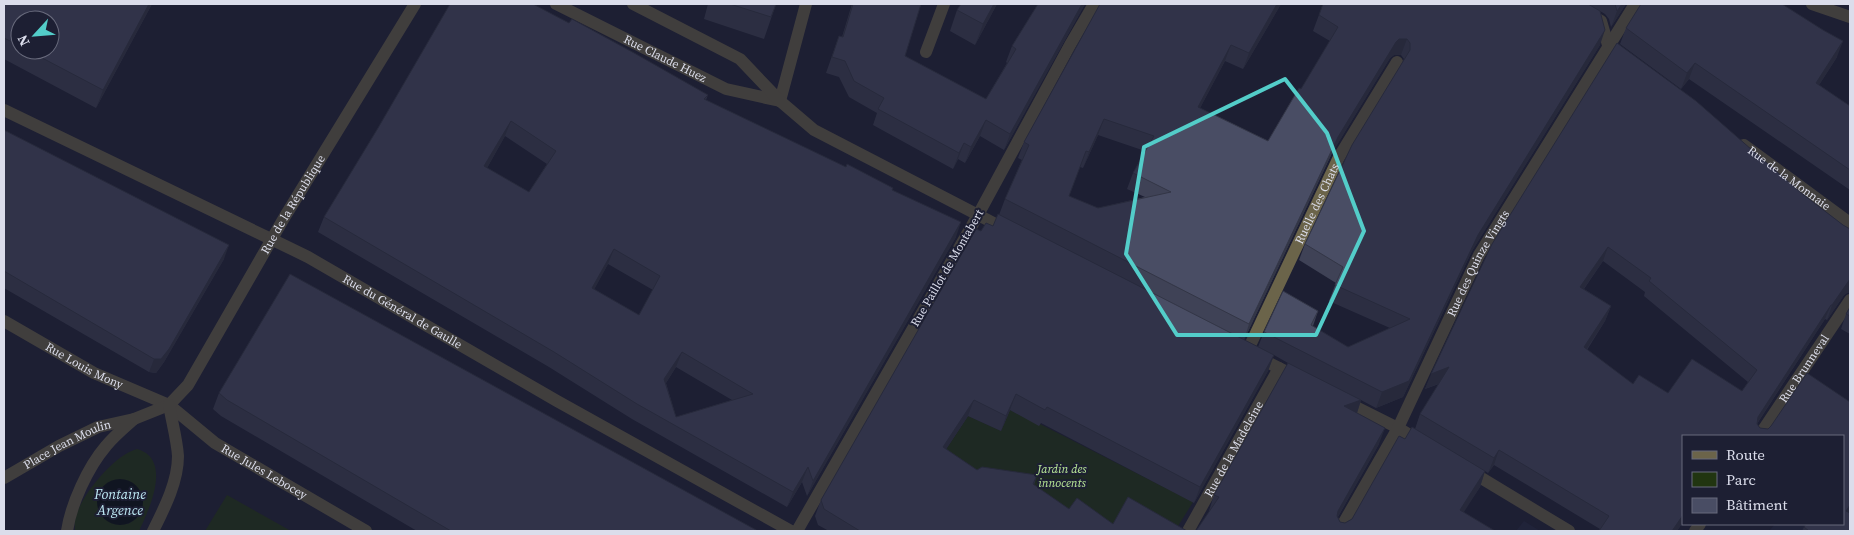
<svg xmlns="http://www.w3.org/2000/svg" width="1854" height="535" font-family="'Source Serif 4',serif">
<style>
.built{fill:#252842}
.green{fill:#213510;fill-rule:evenodd}
.water{fill:#020a0d}
.lines{fill:none;stroke-linecap:round;stroke-linejoin:round}
.pedestrian{stroke:#6b644a;stroke-width:12}
.minor{stroke:#6b644a;stroke-width:12}
.tertiary{stroke:#6b644a;stroke-width:12}
.wall{fill:#3f4256;fill-rule:evenodd}
.shaded-wall{fill:#333646}
.building{fill:#494d64;stroke:#333646;fill-rule:evenodd}
.marked{fill:none;stroke:#53cdc9;stroke-width:4;stroke-linejoin:round}
.labels{text-anchor:middle;dominant-baseline:central;stroke-width:4;stroke-linejoin:round;paint-order:stroke}
.street-label{font-size:12px;fill:#dbddeb;stroke:#1d1f33}
.park-label{font-size:12px;font-style:italic;fill:#bbeb98;stroke:#1d1f33}
.water-label{font-size:14px;font-style:italic;fill:#bee9f5;stroke:#1d1f33}
</style>
<rect width="100%" height="100%" fill="#1d1f33"/>
<!-- built -->
<g class="built">
<path d="M1524 521 1540 531H1516Z"/>
<path d="M1775 524H1812L1806 531H1769Z"/>
</g>
<!-- green -->
<g class="green">
<path d="M1010 410 1039 425 1040 424 1193 502 1175 531H907L937 463 968 416 1001 431Z"/>
<path d="M137 449C173 459 149 510 139 531H75C75 528 74 523 75 520 79 497 115 454 137 449ZM108 483 138 517 128 524 99 493Z"/>
<path d="M227 495 291 531H205Z"/>
</g>
<!-- water -->
<circle class="water" cx="120" cy="502" r="23"/>
<g class="lines">
<!-- pedestrian -->
<g class="pedestrian">
<path d="M1570 4 1601 21 1608 45"/>
<path d="M926 52 944 4"/>
<path d="M780 101 806 4"/>
<path d="M978 215 1070 45 1094 4"/>
<path id="s1" d="M1247 352 1339 157 1397 62"/>
<path id="s2" d="M1759 436 1850 300"/>
<path d="M1695 531 1700 524"/>
</g>
<!-- minor -->
<g class="minor">
<path id="s3" d="M556 4 726 89 780 101"/>
<path d="M633 4 740 59 780 101 814 130 1009 231"/>
<path d="M1812 4 1850 17"/>
<path d="M4 110 273 240"/>
<path id="s4" d="M1744 145 1850 223"/>
<path id="s5" d="M4 321 94 373 169 405 215 443 366 531"/>
<path d="M1257 357 1299 378"/>
<path d="M1344 401 1398 428 1423 443"/>
<path d="M1468 470 1569 531"/>
<path d="M797 531 978 215"/>
<path id="s6" d="M1188 531 1279 368"/>
<path id="s7" d="M1339 531 1398 428 1479 255 1635 4"/>
</g>
<!-- tertiary -->
<g class="tertiary">
<path id="s8" d="M273 240 308 257 557 401 791 531"/>
<path id="s9" d="M4 478 59 446 98 427 134 419 169 405 188 385 284 218 415 4"/>
<path d="M67 531C71 504 88 467 106 446 114 436 125 427 134 419"/>
<path d="M153 531C164 509 178 482 178 456 177 440 172 422 169 405"/>
</g>
</g>
<!-- wall -->
<g class="wall">
<path d="M4 4H152L96 108 4 59ZM20 20 50 50H20Z"/>
<path d="M708 4H776L764 39 704 19Z"/>
<path d="M852 4H921L905 56 986 99 1007 63 1006 62 1012 46 1038 4H1085L1004 150 980 136 965 163 958 159 953 169 873 125 877 113 849 97 839 77 826 73 839 36 842 37Z"/>
<path d="M961 4H997L975 45 950 31 957 10Z"/>
<path d="M1281 4 1243 69 1225 61 1200 108 1268 141 1301 89 1330 41 1313 31 1323 4H1626L1611 27 1609 19 1605 14 1600 11V45L1472 251 1403 397 1376 408 1361 400 1357 413 1379 444 1338 517 1340 522 1345 523 1352 519 1405 439 1415 429 1420 414 1439 384 1425 389 1492 244 1800 192 1843 225 1850 229V293H1847L1844 295 1827 320 1825 319 1757 424 1760 428 1768 429 1850 402V511L1849 513 1850 531H1802L1804 527 1843 524V436H1683V522L1677 531H1599L1600 529 1494 465 1488 473 1485 471 1480 487 1463 512 1495 531H1196L1210 511H1209L1214 495 1288 363 1274 355 1268 371 1194 503 1041 423 1039 426 1010 410 1001 431 968 416 946 449 977 470 1037 475 1034 485 1069 509 1113 524 1187 531H829L818 525 815 516 821 500 981 231 993 226 999 215 1005 199 1022 160 1018 158 1024 142ZM1394 55H1401L1404 59 1305 244 1299 260 1336 283 1329 301 1390 328 1348 347 1313 326 1318 311 1264 332 1258 347 1244 340 1332 153 1390 58ZM1098 135 1145 151 1133 173 1127 189 1145 197 1098 208 1069 196 1080 167 1083 168ZM1603 261 1645 292 1644 296 1748 382 1742 391 1668 393 1633 384 1587 350 1605 321 1611 306 1584 289Z"/>
<path d="M569 23 708 95 706 100 892 190 956 237 807 496 802 482 787 507 632 419 549 367 318 232 324 217ZM505 136 547 164 529 192 487 168ZM608 264 653 290 639 315 594 289ZM676 367 732 400 676 417 666 383Z"/>
<path d="M1626 28 1837 57 1819 85 1850 106V190L1689 79 1681 89 1620 44Z"/>
<path d="M4 130 224 259 164 362 156 373 149 372 4 288Z"/>
<path d="M1850 307V334L1841 329 1846 314Z"/>
<path d="M219 393 758 531H417L221 416 213 409Z"/>
</g>
<!-- shaded-wall -->
<g class="shaded-wall">
<path d="M149 4H152L96 108 103 90Z"/>
<path d="M994 4H997L975 45 983 24Z"/>
<path d="M1082 4H1085L1004 150 1010 134Z"/>
<path d="M1277 4H1281L1243 69 1249 53Z"/>
<path d="M1622 4H1626L1611 27 1617 11Z"/>
<path d="M1605 30 1600 45 1472 251 1403 397 1376 408 1382 392 1478 235Z"/>
<path d="M1399 39H1407L1401 55H1394L1390 58 1332 153 1244 340 1249 324 1338 137 1396 42Z"/>
<path d="M1843 41 1837 57 1810 99 1816 83Z"/>
<path d="M1231 45 1225 61 1192 123 1198 107Z"/>
<path d="M1695 63 1689 79 1681 89 1687 73Z"/>
<path d="M1104 119 1098 135 1083 168 1089 152Z"/>
<path d="M986 120 980 136 965 163 971 147Z"/>
<path d="M511 121 505 136 479 182 484 166Z"/>
<path d="M964 143 958 159 953 169 959 153Z"/>
<path d="M961 222 956 237 807 496 813 481Z"/>
<path d="M229 245 224 259 164 362 156 373 149 372 154 359Z"/>
<path d="M1608 247 1603 261 1575 301 1580 287Z"/>
<path d="M614 249 608 264 587 303 592 288Z"/>
<path d="M1850 279V293H1847L1844 295 1827 320 1832 305Z"/>
<path d="M1831 305 1825 319 1752 431 1758 417Z"/>
<path d="M1611 306 1605 321 1578 362 1584 347Z"/>
<path d="M682 352 676 367 659 394 664 379Z"/>
<path d="M1274 355 1268 371 1194 503 1200 487Z"/>
<path d="M1449 367 1443 382 1425 389 1431 374Z"/>
<path d="M1016 394 1010 410 1001 431 1006 416Z"/>
<path d="M974 400 968 416 937 463 943 447Z"/>
<path d="M1361 400 1356 416 1344 406Z"/>
<path d="M1385 428 1379 444 1332 527 1338 511Z"/>
<path d="M1499 450 1494 465 1488 473 1494 458Z"/>
<path d="M808 467 802 482 787 507 793 492Z"/>
<path d="M1485 471 1480 487 1455 526 1460 510Z"/>
<path d="M1850 505V511L1843 522 1846 511Z"/>
<path d="M1683 515V522L1677 531H1672Z"/>
</g>
<!-- building -->
<g class="building">
<path d="M4 4H149L103 90 27 50H50V20H20V46L4 38Z"/>
<path d="M450 4H533L569 23 572 19 636 54 708 95 704 99 846 167 847 164 893 188 892 190 961 222 813 481 808 467 793 492 637 404 554 352 324 217 378 128ZM511 121 556 151 529 192 484 166ZM614 249 660 276 639 315 592 288ZM682 352 753 394 676 417 664 379Z"/>
<path d="M730 4H776L771 17Z"/>
<path d="M853 4H921L905 56 986 99 1016 49 1012 46 1038 4H1082L1010 134 986 120 971 147 964 143 959 153 878 109 884 98 854 81 845 61 832 57 839 36 843 37Z"/>
<path d="M961 4H994L983 24 957 10Z"/>
<path d="M1100 4H1277L1249 53 1231 45 1198 107 1268 141 1299 88 1301 89 1338 27 1319 15 1323 4H1588L1600 11 1605 30 1478 235 1409 381 1382 392 1264 332 1283 291 1318 311 1311 325 1348 347 1410 319 1335 285 1343 267 1305 244 1352 145 1410 50V43L1407 39H1399L1396 42 1338 137 1249 324 1005 199 1029 145 1024 142ZM1104 119 1154 136 1133 173 1171 192 1098 208 1069 196 1086 151 1089 152Z"/>
<path d="M1615 4H1622L1617 11Z"/>
<path d="M1641 4H1782L1823 30 1843 41 1816 83 1850 106V170L1695 63 1687 73 1626 28Z"/>
<path d="M1617 43 1696 101 1800 192 1843 225 1850 229V279L1832 305H1831L1758 417 1757 424 1760 428 1768 429 1771 426 1807 373 1850 402V505L1846 511 1850 513V531H1809L1804 527 1806 524H1843V436H1683V515L1672 531H1599L1609 516 1499 450 1494 458 1420 414 1449 367 1431 374 1492 244ZM1608 247 1651 278 1649 281 1757 370 1742 391 1692 359 1668 393 1639 375 1633 384 1584 347 1611 306 1580 287Z"/>
<path d="M4 130 229 245 169 349 161 359H154L4 271Z"/>
<path d="M998 214 1274 355 1200 487 1047 407 1045 410 1016 394 1006 416 974 400 943 447 977 470 982 467 1037 475 1033 484 1069 509 1077 498 1113 524 1128 497 1187 531H860L824 509 821 500 976 229 981 231 986 223 993 226Z"/>
<path d="M290 274 758 531H451L227 400 219 393Z"/>
<path d="M1850 307V316L1846 314Z"/>
<path d="M1288 363 1361 400 1344 406 1385 428 1338 511 1337 516 1340 522 1345 523 1352 519 1399 436 1405 439 1412 427 1485 471 1460 510 1495 531H1196L1219 497 1214 495Z"/>
</g>
<!-- marked area -->
<path d="M0 0H1854V535H0ZM1285 79 1327 133 1364 231 1316 335H1177L1126 254 1144 147Z" fill="#1d1f33" fill-opacity=".55" fill-rule="evenodd"/>
<path class="marked" d="M1285 79 1327 133 1364 231 1316 335H1177L1126 254 1144 147Z"/>
<g class="labels">
<!-- street labels -->
<g class="street-label">
<text stroke="none"><textPath href="#s3" startOffset="122">Rue Claude Huez</textPath></text>
<text stroke="none"><textPath href="#s4" startOffset="56">Rue de la Monnaie</textPath></text>
<text stroke="none"><textPath href="#s1" startOffset="164">Ruelle des Chats</textPath></text>
<text stroke="none"><textPath href="#s9" startOffset="418">Rue de la République</textPath></text>
<text stroke="none"><textPath href="#s7" startOffset="302">Rue des Quinze Vingts</textPath></text>
<text transform="translate(947 268) rotate(-60)">Rue Paillot de Montabert</text>
<text stroke="none"><textPath href="#s8" startOffset="148">Rue du Général de Gaulle</textPath></text>
<text stroke="none"><textPath href="#s5" startOffset="92">Rue Louis Mony</textPath></text>
<text stroke="none"><textPath href="#s2" startOffset="81">Rue Brunneval</textPath></text>
<text stroke="none"><textPath href="#s9" startOffset="72">Place Jean Moulin</textPath></text>
<text stroke="none"><textPath href="#s6" startOffset="94">Rue de la Madeleine</textPath></text>
<text stroke="none"><textPath href="#s5" startOffset="302">Rue Jules Lebocey</textPath></text>
</g>
<!-- park labels -->
<g class="park-label">
<text x="1062" y="469">Jardin des<tspan x="1062" dy="14">innocents</tspan></text>
</g>
<!-- water labels -->
<g class="water-label">
<text x="120" y="494">Fontaine<tspan x="120" dy="16">Argence</tspan></text>
</g>
</g>
<!-- border -->
<rect width="1854" height="535" fill="none" stroke="#dbddeb" stroke-width="10"/>
<!-- legend -->
<rect x="1682" y="435" width="162" height="90" fill="#1d1f33" stroke="#696b7d"/>
<rect x="1692" y="451" width="25" height="8" fill="#6b644a" stroke="#696b7d"/>
<text x="1726" y="460" font-size="15" fill="#dbddeb">Route</text>
<rect x="1692" y="472" width="25" height="15" fill="#213510" stroke="#696b7d"/>
<text x="1726" y="485" font-size="15" fill="#dbddeb">Parc</text>
<rect x="1692" y="498" width="25" height="15" fill="#494d64" stroke="#696b7d"/>
<text x="1726" y="510" font-size="15" fill="#dbddeb">Bâtiment</text>
<!-- north arrow -->
<g transform="translate(35 35) rotate(244)"><circle r="24" fill="#1d1f33" stroke="#696b7d"/>
<path d="M0-4L9 19L0 12L-9 19Z" fill="#53cdc9"/>
<text y="-8" font-size="14" font-weight="bold" text-anchor="middle" fill="#dbddeb">N</text>
</g>
</svg>
